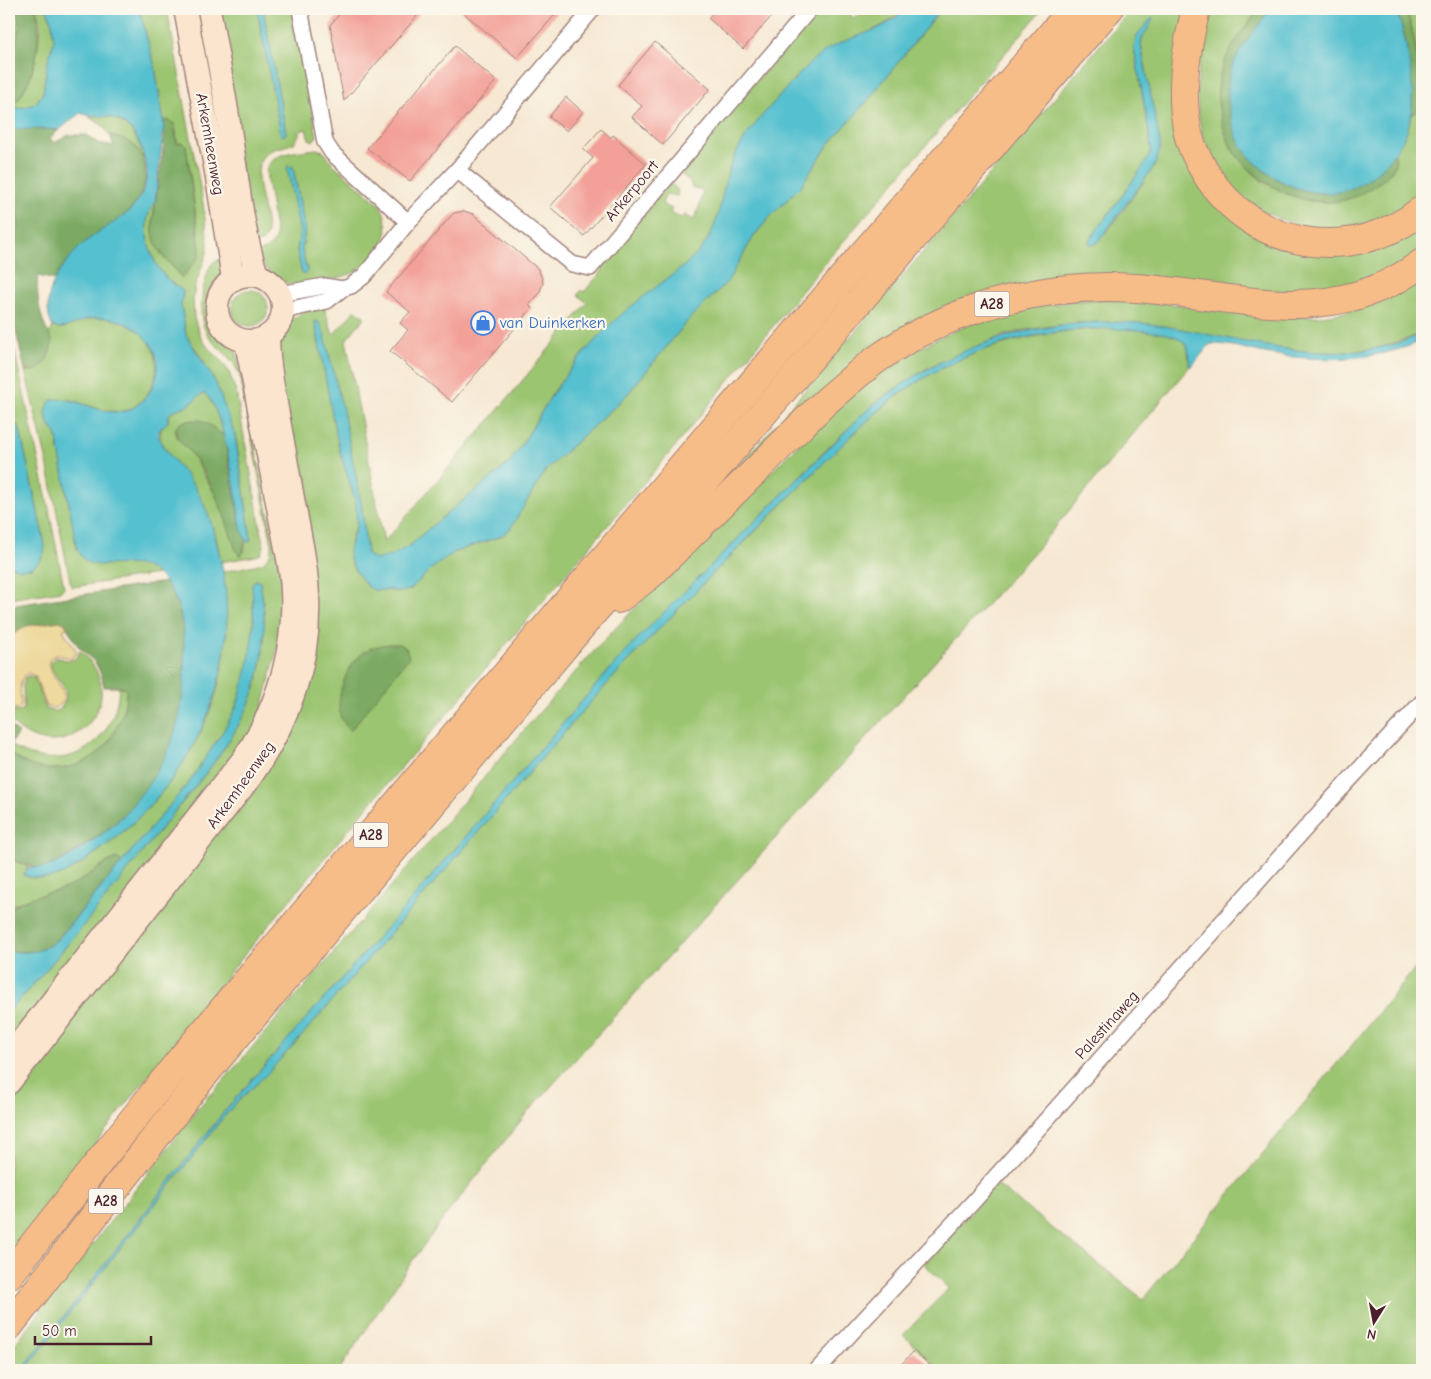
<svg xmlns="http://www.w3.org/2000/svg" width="1431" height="1379" font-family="'Comic Neue',sans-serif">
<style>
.green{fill:#9bc571;stroke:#72724e;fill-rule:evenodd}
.forest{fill:#7caa63;stroke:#636447}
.sand{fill:#eeda9e;stroke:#9c7c64}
.water{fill:#54c0cf;stroke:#4f707d}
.building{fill:#f3a098}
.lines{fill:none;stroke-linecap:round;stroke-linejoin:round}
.street-casing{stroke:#a0847e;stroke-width:18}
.secondary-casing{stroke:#a0847e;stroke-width:25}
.highway-casing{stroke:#a0847e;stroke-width:30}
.street{stroke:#fff;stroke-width:15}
.secondary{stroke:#fce5cf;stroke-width:22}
.highway{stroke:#f7bd88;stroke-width:28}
.labels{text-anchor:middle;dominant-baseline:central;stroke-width:4.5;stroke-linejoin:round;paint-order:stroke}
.shield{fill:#fbf7ec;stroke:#7f6065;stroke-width:1}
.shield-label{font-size:15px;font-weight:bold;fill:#4a1f2b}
.street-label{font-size:16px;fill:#4a1f2b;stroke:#fbf7ec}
.shop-label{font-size:16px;fill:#366cbe;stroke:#fbf7ec;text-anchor:start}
</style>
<rect width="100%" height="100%" fill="#fbf7ec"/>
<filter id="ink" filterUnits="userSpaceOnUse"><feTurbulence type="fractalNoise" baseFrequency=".02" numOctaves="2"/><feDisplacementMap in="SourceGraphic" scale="10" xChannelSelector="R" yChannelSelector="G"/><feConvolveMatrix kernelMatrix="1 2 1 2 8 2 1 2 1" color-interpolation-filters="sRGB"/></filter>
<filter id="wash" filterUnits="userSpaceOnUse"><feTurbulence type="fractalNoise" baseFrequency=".0096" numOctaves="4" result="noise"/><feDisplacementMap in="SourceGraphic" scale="20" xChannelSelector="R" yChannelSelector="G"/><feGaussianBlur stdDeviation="1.12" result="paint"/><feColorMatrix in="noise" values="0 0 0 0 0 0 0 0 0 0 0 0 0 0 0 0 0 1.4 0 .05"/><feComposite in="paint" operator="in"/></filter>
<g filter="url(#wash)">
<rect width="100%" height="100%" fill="#f6e8d2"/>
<!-- green -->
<g class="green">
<path d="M9 9H17C22 28 15 52 9 70Z"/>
<path d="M36 9H47L52 24 54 41 47 64 43 93 36 103 29 106 20 108 11 107C31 90 38 54 40 28 40 22 38 15 36 9Z"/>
<path d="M139 9H167L203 203 208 243 207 253 195 286 193 299 194 318 201 338 209 349 220 359 229 372 236 392 264 546 261 554 256 556 221 562 214 528 160 439 161 428 168 422C167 409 179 410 188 405 194 402 197 396 204 393L206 394 215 408 224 436 210 425 186 421 176 427 215 494 244 552 246 540 248 542 251 538 235 433 203 360 186 335 181 304 183 291C174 285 166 279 160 270 147 251 140 220 155 202 152 223 151 242 165 259 171 266 177 270 182 277L193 264 198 232 186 145 177 143 176 129 168 120 164 122 155 67Z"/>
<path d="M217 9H257L281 134 285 135 286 133 263 9H293L317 136 313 141 309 139 306 129 299 131V135L294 143C286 147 276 147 268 152 245 167 269 212 267 235L263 241 252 245Z"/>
<path d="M817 9H849L852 18 872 9H905L887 23 860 37 840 44 795 78 746 137 737 151 716 225 702 249 682 268 622 315 583 353 554 391 517 453 508 464 427 530 411 545 401 552 383 559 375 560 367 554 361 502 343 411 315 323 341 456 356 503 357 524 351 538 350 560 355 570 368 587 399 592 410 590 431 569 455 552 500 536 546 470 625 397 691 317 727 282 754 236 768 219 800 187 829 144 868 100 941 9H1043L824 264 672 450 348 830 236 965 9 1253V1091L287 726 274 360 278 340 291 321 301 313 324 307 333 335 355 310 365 317 346 340 384 542 483 428 587 303 578 295 581 290 584 292 603 270 599 266 670 183 678 190 677 196 666 194 662 204 672 209 670 213 681 218 684 215 694 220 700 204 703 190 692 188 690 182 679 172Z"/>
<path d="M1131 9H1190L1182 129 1273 238 1422 219V255L1340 294 1223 293 965 306 704 508ZM1152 18 1142 39 1141 45 1146 69 1155 165C1145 179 1104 242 1091 245L1089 243 1090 239 1125 192 1148 159 1151 151 1149 132 1134 47 1137 35Z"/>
<path d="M1211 9H1259L1240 35 1220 111 1232 150 1249 169 1262 181 1287 194 1310 201 1333 202 1396 159 1394 153 1409 125 1410 115 1415 113 1416 49 1411 24 1406 9H1422V194C1349 262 1226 227 1201 129 1192 90 1201 46 1211 9Z"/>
<path d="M97 115C124 116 138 134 144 158L130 142 110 135 102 125 89 117Z"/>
<path d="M316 149 323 151 333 164 378 203 382 209 385 216 387 231 382 245 368 262 353 273 338 278 306 285H294L283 282 266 269 254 253C266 251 273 247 276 236L266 172C270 151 299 152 316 149ZM291 166 293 167 305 229 302 250 307 271 297 251 300 232Z"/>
<path d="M9 202C26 217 17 237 9 254Z"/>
<path d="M226 258C224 273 221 275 214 287 198 313 215 335 236 350L287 609 258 726 9 1048V1011C64 952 114 888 164 825 196 785 235 743 253 694 266 658 267 620 260 583L255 580 252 584C255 624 253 666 237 704 212 764 163 813 122 862L120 860 109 861 72 886 14 904 9 910V861H15L29 867 27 868 24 875C33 881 43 876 53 873 61 871 70 870 78 866 86 862 92 855 100 850 146 819 189 765 209 713 227 669 230 619 223 572L263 563 270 555 272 545 240 377C238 371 235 365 231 360 226 353 218 348 212 341 197 323 200 299 206 278 210 264 211 261 226 258Z"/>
<path d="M1422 278V334L1378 348 1351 352 1327 353 1274 348 1149 324 1100 322 1075 323 1026 330 1002 336 929 367 886 395 865 412 814 462 636 640 582 701 412 899 227 1108 22 1370H9V1352L209 1095H211C282 1012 354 930 425 847 476 788 525 727 578 669 624 617 675 568 725 519 799 445 872 359 974 323 1031 303 1091 297 1151 302 1249 309 1332 342 1422 278Z"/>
<circle cx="250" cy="308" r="18"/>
<path d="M104 317C115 319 126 323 136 329 161 345 163 378 143 399 137 405 132 410 124 411 105 414 86 404 68 399L46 411C46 421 49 427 56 433L77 549 147 566 157 574 73 587 71 586 70 581 47 462 25 371C26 371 33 371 34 371 47 367 55 345 49 334L53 327 63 328 84 320Z"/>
<path d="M9 326 47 499 64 587 61 591 9 599V565L11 567 31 568 41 560 45 545 19 426 9 420Z"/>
<path d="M1118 328C1135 330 1175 329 1185 344 1190 351 1188 359 1190 366L1037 549 527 1113 446 1215 408 1267 339 1370H25L222 1119 236 1103 265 1076 298 1040 588 705C641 646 697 590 753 534 778 508 804 482 831 456 856 431 881 407 910 387 972 345 1044 329 1118 328Z"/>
<path d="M80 651C139 700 61 780 9 719V704C13 710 18 716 24 708L23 686 25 678 28 676 34 677 46 709C49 710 53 712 57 711 60 710 61 708 63 705 75 686 47 675 51 662 56 649 72 672 80 651Z"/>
<path d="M119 687H126C127 698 124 710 120 720 116 728 112 738 107 744 83 772 39 779 11 753L10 745C61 778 116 747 119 687Z"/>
<path d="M1422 960V1370H940L903 1335 949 1288 924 1264 996 1184 1143 1299Z"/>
</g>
<!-- forest -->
<g class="forest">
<path d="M17 9H36C43 40 34 87 9 109 9 97 7 82 9 70 13 49 23 30 17 9Z"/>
<path d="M1259 9H1270L1229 110 1240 145 1267 173 1379 171 1394 153C1399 165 1390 175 1381 181 1366 192 1350 201 1332 202 1298 204 1264 186 1241 161 1238 157 1234 153 1232 149 1223 131 1216 106 1218 86 1221 56 1242 32 1259 9Z"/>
<path d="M1396 9H1406C1416 38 1419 68 1422 99 1421 107 1418 112 1410 115 1414 80 1408 42 1396 9Z"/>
<path d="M168 120 174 124 177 143H183L186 145 200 250 198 258 182 278C175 267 164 260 158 248 149 232 154 216 156 199 159 175 166 145 164 122Z"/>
<path d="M23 128 59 130 50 138 54 143 69 135H87L98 143 114 146 110 135C117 138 125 139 131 143 158 164 144 201 121 218 110 227 97 232 86 241 74 253 64 266 55 280L38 276C36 292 39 311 45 326 46 330 51 335 52 340 53 349 45 366 37 370 33 371 29 371 25 371 18 337 3 290 9 255 9 252 12 248 13 245 20 230 22 214 9 202V129Z"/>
<path d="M200 420 210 425 224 436 241 528 246 540 242 555 239 554 236 551C225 516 212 479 189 451 184 445 173 436 176 428 179 420 193 420 200 420Z"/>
<path d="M165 582C181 603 184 627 184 653 185 677 184 705 177 728 162 777 125 822 82 847 71 854 58 864 45 867 31 870 22 860 9 861V728L11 726 18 733 10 745 11 753C39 779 83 772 107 744 112 738 116 728 120 720 124 710 128 698 125 687H104L101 674 95 662 78 646 65 624 60 621 27 626 9 637V606Z"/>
<path d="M389 644H399L406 648 409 657 350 731C347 726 341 720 340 715 336 693 347 663 366 651 372 647 381 645 389 644Z"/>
<path d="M117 858 122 862 54 943 34 952 9 951V910C23 895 51 895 70 886 87 879 100 864 117 858Z"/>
</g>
<!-- sand -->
<path class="sand" d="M60 621 65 624 67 628 63 630 77 652 72 658C67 658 62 655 57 655 54 656 51 657 50 659 41 674 80 692 56 708L47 707 35 676 28 673C16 681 22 695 21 707L19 709H15L9 701V637L27 626Z"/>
<!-- water -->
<g class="water">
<path d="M47 9H139L155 67 164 125 155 202C140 220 147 251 160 270 166 279 174 285 183 291L181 305 186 335 216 383 235 435 251 538 250 542H247L241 528C237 502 224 406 204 393 197 396 194 402 188 405 179 410 166 409 168 422 163 426 158 429 159 437 161 448 187 474 194 486 208 508 213 527 219 552 248 671 194 783 97 852 73 869 57 884 26 876L24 875C28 863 36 869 46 867 64 862 87 845 102 834 115 825 127 812 137 799 175 753 186 711 184 651 184 630 182 608 170 589 151 560 135 564 104 565 98 565 91 565 86 561 82 559 80 553 77 549L56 433C46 424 43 411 51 400 77 395 100 417 126 411 137 408 148 396 153 386 159 374 159 357 152 346 138 324 110 313 85 320 75 323 64 331 53 327 36 296 65 258 89 239 104 227 123 220 135 205 142 196 148 180 147 169 147 164 144 159 143 154 140 142 134 130 123 123 107 112 95 119 80 113L59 130 44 129H9V109L11 107 20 108 29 106 36 103 43 93 47 64 54 41 52 24Z"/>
<path d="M257 9H263L286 133 284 136 281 135Z"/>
<path d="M905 9H941L868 100 829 144 800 187 768 219 754 236 727 282 691 317 625 397 546 470 510 529 501 536 455 552 431 569 410 590 399 592 391 590H374L368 587 355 570 350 560 349 553 350 546 357 524 356 503 341 456 334 425 315 321 319 322 324 333 343 411 361 502 367 554 375 560 391 556 411 545 427 530 508 464C521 448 530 431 541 413 558 383 579 357 603 332 621 313 643 297 664 281 677 271 691 262 701 249 723 222 719 194 731 164 743 133 772 105 794 80 803 69 814 59 825 51 850 35 884 33 905 9Z"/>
<path d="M1270 9H1396C1407 41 1418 90 1409 124 1406 137 1397 150 1389 160 1374 177 1355 191 1331 193 1297 195 1260 174 1241 146 1237 139 1234 129 1232 121 1228 106 1226 89 1230 73 1237 48 1257 30 1270 9Z"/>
<path d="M1152 18 1153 20 1142 39 1141 45 1160 142V150L1155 165 1105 233 1096 244 1091 245 1089 244 1090 239 1125 192 1148 159 1151 151 1149 132 1134 47 1137 35Z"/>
<path d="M288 166 293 167 305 229 302 250 307 271 304 275 302 274 297 251 300 232 287 168Z"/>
<path d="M1100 322C1116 322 1133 322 1149 324 1243 336 1329 375 1422 334V341C1374 361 1322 362 1271 354 1251 351 1230 343 1210 344L1192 366H1189C1193 335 1170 334 1146 331 1055 321 962 345 889 402 869 418 851 436 833 454 807 479 781 505 756 530 699 588 642 645 588 705L298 1040 265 1076 236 1103 222 1119 25 1370H22L227 1108 412 899 582 701 636 640 865 412C936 354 1009 326 1100 322Z"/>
<path d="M9 420 19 426 45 545C44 565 26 575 9 565Z"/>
<path d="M255 580 260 582C267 620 266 658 253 694 235 743 196 784 164 825 114 888 64 952 9 1011V951C28 954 44 952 59 938L190 781 222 733 237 706 249 661 254 623 252 584Z"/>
</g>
<g id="blocks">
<!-- building -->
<g class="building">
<path d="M344 9H423L344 101 330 25Z"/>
<path d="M459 9H560L517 58Z"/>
<path d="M716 9H778L743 49 708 18Z"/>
<path d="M655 42 710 89 663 145 632 117 642 106 618 85Z"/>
<path d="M455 46 496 81 410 181 367 148Z"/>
<path d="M566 97 583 112 567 131 549 117Z"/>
<path d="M601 129 611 138 613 135 646 164 584 236 550 207 593 158 583 149Z"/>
<path d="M464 211 473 214 538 269 542 278 543 283 539 294 529 305 532 308 452 402 390 351 408 330 400 323 410 312 386 292 450 217 454 213Z"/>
<path d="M914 1351 935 1370H896Z"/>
</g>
</g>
</g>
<g filter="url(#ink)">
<use href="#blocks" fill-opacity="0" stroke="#a0847e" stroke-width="1"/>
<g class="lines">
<!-- street casing -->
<g class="street-casing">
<g id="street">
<path d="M300 9 325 142 332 153 408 222"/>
<path d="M457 170 572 264 590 268 810 9"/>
<path d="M280 294 324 286 342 289"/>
<path d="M283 311 327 301 342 289 351 286 364 276 408 222 457 170 593 9"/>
<path d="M817 1370 973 1202 1328 803 1422 702"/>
</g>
</g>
<!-- secondary casing -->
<g class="secondary-casing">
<g id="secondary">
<path d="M185 9 216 172 233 279"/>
<path d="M209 9C217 54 226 99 232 144 239 189 243 232 257 275"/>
<circle cx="250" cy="308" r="33"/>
<path d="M9 1056 244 758C279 705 298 642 291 577 287 549 280 520 275 491 265 441 256 391 246 342"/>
<path d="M9 1083 250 778C287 725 311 663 308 598 307 566 300 535 294 504 287 463 279 422 272 381L269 358 268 337"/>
</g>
</g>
<!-- highway casing -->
<g class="highway-casing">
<g id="highway">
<path d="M1196 9C1186 49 1179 92 1188 133 1191 148 1199 162 1207 175 1254 250 1353 265 1422 210"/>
<path d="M618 599 650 575 822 405C840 389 858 373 877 359 944 312 1026 287 1108 287 1219 287 1321 338 1422 263"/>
<path d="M9 1275 182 1058 738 400 1073 9"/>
<path d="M9 1326 203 1076 579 629 1109 9"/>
</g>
</g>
<!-- street -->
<use href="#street" class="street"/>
<!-- secondary -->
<use href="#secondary" class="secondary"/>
<!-- highway -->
<use href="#highway" class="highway"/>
</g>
</g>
<!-- icons -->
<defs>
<g id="shop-ring" transform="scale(1.25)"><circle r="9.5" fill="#fbf7ec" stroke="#3f7fe0" stroke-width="1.5"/><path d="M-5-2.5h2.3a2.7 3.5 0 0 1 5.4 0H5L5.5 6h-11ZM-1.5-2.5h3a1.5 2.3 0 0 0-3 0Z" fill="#3f7fe0"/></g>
</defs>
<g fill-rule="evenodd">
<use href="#shop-ring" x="483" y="323"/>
</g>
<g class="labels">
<!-- shield labels -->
<g class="shield">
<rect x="974.5" y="291.5" width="35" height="25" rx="4"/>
<rect x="353.5" y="822.5" width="35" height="25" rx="4"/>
<rect x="88.5" y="1188.5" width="35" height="25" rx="4"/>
</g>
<g class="shield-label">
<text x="992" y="304">A28</text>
<text x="371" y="835">A28</text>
<text x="106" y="1201">A28</text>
</g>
<!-- street labels -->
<g class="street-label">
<text transform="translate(210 144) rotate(80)">Arkemheenweg</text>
<text transform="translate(632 191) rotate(-50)">Arkerpoort</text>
<text transform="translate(241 785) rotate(-54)">Arkemheenweg</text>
<text transform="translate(1107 1025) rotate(-48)">Palestinaweg</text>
</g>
<!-- shop labels -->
<g class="shop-label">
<text x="500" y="323">van Duinkerken</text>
</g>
</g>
<!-- margin -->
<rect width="1431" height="1379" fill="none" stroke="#fbf7ec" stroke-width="30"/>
<!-- north arrow -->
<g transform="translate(1374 1322) rotate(191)" stroke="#fbf7ec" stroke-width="4" paint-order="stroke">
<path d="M0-4L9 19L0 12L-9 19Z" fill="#4a1f2b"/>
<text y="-8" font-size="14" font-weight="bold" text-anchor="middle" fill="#4a1f2b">N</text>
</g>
<!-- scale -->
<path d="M35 1336v8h116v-8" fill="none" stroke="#4a1f2b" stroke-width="2.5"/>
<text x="42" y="1336" font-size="15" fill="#4a1f2b" stroke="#fbf7ec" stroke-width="4" paint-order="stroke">50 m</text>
</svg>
